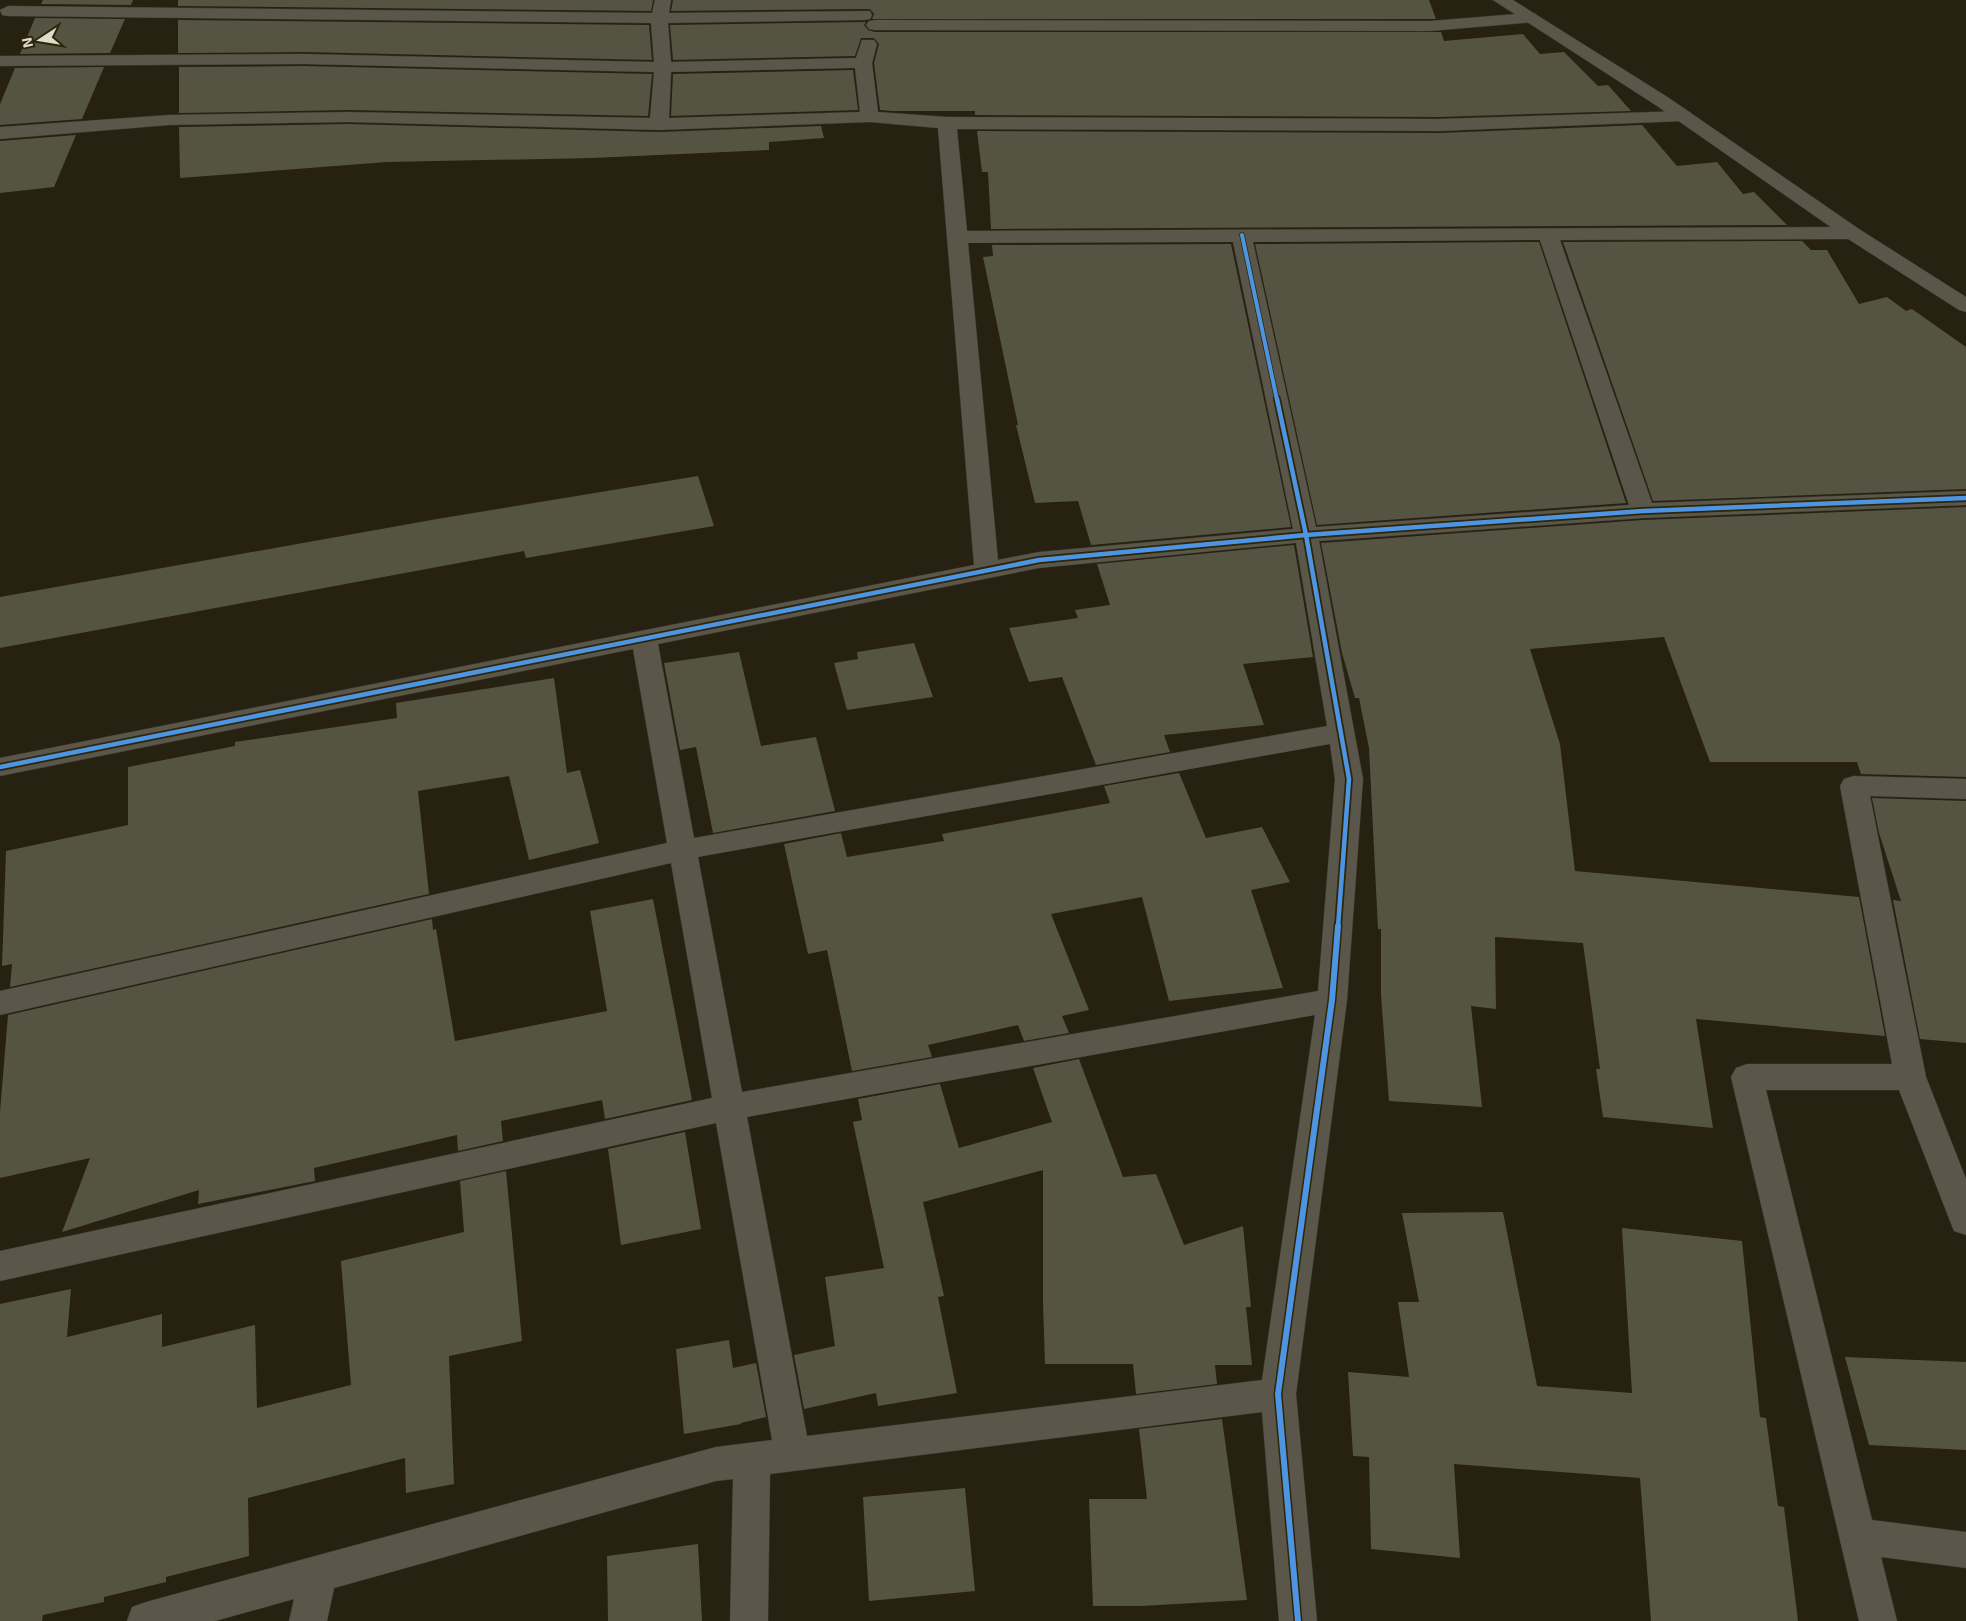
<svg xmlns="http://www.w3.org/2000/svg" width="1966" height="1621" font-family="'Exo 2',sans-serif">
<style>
.building{fill:#555443}
.lines{fill:none;stroke-linecap:round;stroke-linejoin:round}
.street-casing{stroke:#3d392e;stroke-width:1}
.secondary-casing{stroke:#3d392e;stroke-width:1}
.street{fill:#5a5649;fill-rule:evenodd}
.secondary{fill:#5a5649;fill-rule:evenodd}
.cycleway-far2-casing{stroke:#2e2608;stroke-width:5.5}
.cycleway-far1-casing{stroke:#2e2608;stroke-width:8}
.cycleway-casing{stroke:#2e2608;stroke-width:9}
.cycleway-far2{stroke:#4d94e3;stroke-width:4}
.cycleway-far1{stroke:#4d94e3;stroke-width:4.5}
.cycleway{stroke:#4d94e3;stroke-width:6}
</style>
<rect width="100%" height="100%" fill="#262110"/>
<!-- building -->
<g class="building">
<path d="M43 0H133L131 5 41 4Z"/>
<path d="M178 0H653L651 11 178 6Z"/>
<path d="M673 0H1429L1436 19H872L874 14 870 9 671 11Z"/>
<path d="M35 18 125 19 110 53 20 54Z"/>
<path d="M178 20 649 25 652 60 304 52 178 53Z"/>
<path d="M866 22 864 25 868 30 875 32H1441L1444 41 1523 34 1540 54 1564 52 1598 86 1608 85 1631 111 1439 117 975 115V111H893L880 110 874 63 879 44 874 38H861L855 56 673 60 670 25Z"/>
<path d="M304 66 652 74 648 116 348 110 179 113V67Z"/>
<path d="M104 67 82 119 0 125V104L15 68Z"/>
<path d="M853 70 858 110 671 116 673 74Z"/>
<path d="M348 124 659 132 821 126 824 138 769 142V150L592 158 387 162 180 178 179 127Z"/>
<path d="M1642 125 1677 166 1717 162 1743 194 1754 192 1787 225 991 229 988 172H982L977 131 1439 133Z"/>
<path d="M76 135 54 187 0 193V141Z"/>
<path d="M1802 241 1811 250H1827L1859 304 1887 297 1906 311 1912 309 1966 347V489L1653 501 1563 242Z"/>
<path d="M1539 242 1626 503 1317 525 1255 244Z"/>
<path d="M1231 244 1291 527 1091 545 1078 501 1035 503 1016 425H1018L983 257 993 256 992 245Z"/>
<path d="M698 476 714 526 526 558 524 551 0 648V597L437 519Z"/>
<path d="M1966 507V777L1861 774 1857 762H1710L1664 637 1530 649 1560 744 1575 871 1859 897 1885 1036 1696 1019 1713 1128 1603 1117 1596 1069H1600L1583 943 1495 937 1496 1009 1471 1006 1482 1107 1389 1101 1381 995V929H1378L1369 748 1359 698H1355L1342 653 1321 543 1643 520Z"/>
<path d="M1294 545 1313 657 1243 664 1264 725 1164 735 1170 752 1096 765 1062 677 1029 682 1009 628 1078 618 1075 610 1110 605 1097 564Z"/>
<path d="M914 643 933 697 847 710 834 663 858 659 857 652Z"/>
<path d="M739 652 761 746 816 737 835 811 713 833 696 747 680 750 664 663Z"/>
<path d="M554 678 567 773 580 770 599 843 529 860 509 776 418 791 429 894 10 987 12 964 2 966 6 851 128 825V767L235 746V742L397 718 396 703Z"/>
<path d="M1179 773 1206 838 1262 827 1290 882 1251 890 1283 988 1169 1001 1142 897 1051 914 1089 1010 1062 1016 1069 1033 1024 1041 1018 1025 928 1045 932 1057 852 1071 827 950 808 954 784 844 841 833 847 857 944 841 942 834 1110 803 1104 786Z"/>
<path d="M1872 798 1966 801V1043L1920 1039 1893 900 1901 901 1879 833Z"/>
<path d="M653 899 692 1100 605 1119 602 1100 501 1121 503 1141 458 1151 457 1135 314 1168 315 1181 198 1204 199 1190 62 1232 90 1158 0 1178V1112L8 1015 432 919 433 930 436 929 455 1041 607 1011 590 911Z"/>
<path d="M1079 1059 1123 1177 1156 1174 1184 1245 1243 1226 1251 1307H1246L1252 1365H1215L1217 1384 1136 1394 1133 1364H1045L1043 1303V1170L923 1202 944 1296 938 1297 957 1393 878 1406 876 1393 804 1409 794 1355 835 1346 825 1277 884 1268 853 1122 862 1120 858 1099 940 1084 959 1148 1052 1122 1033 1068Z"/>
<path d="M685 1132 701 1229 621 1245 608 1149Z"/>
<path d="M506 1171 522 1341 449 1356 454 1484 406 1493 405 1458 248 1498 249 1556 166 1577V1582L104 1597V1602L43 1615 42 1621H0V1304L71 1289 67 1337 162 1314V1347L255 1325 257 1408 351 1385 341 1261 464 1232 460 1181Z"/>
<path d="M1503 1212 1537 1386 1632 1393 1622 1228 1742 1241 1760 1417 1766 1418 1778 1506 1784 1507 1798 1621H1651L1640 1478 1454 1464 1460 1558 1371 1549 1369 1457 1353 1456 1348 1372 1409 1377 1398 1302H1419L1402 1213Z"/>
<path d="M729 1340 733 1368 756 1363 766 1417 741 1423V1424L684 1434 676 1349Z"/>
<path d="M1845 1357 1966 1362V1450L1869 1445Z"/>
<path d="M1222 1419 1247 1600 1141 1606H1093L1089 1499H1147L1139 1429Z"/>
<path d="M965 1488 975 1591 869 1601 863 1497Z"/>
<path d="M698 1544 702 1621H608L607 1556Z"/>
</g>
<g class="lines">
<!-- street casing -->
<g class="street-casing">
<g id="street">
<path d="M655 0H671L669 13 870 11 872 15 870 19 864 20 668 23 671 62 856 58 862 40H874L877 44 872 63 878 112 947 117 1439 119 1684 111 1690 112 1693 116 1690 120 1684 121 1439 131 957 129 967 231 1852 227 1859 229 1862 233 1859 237 1852 239 1560 240 1652 503 1966 491V505L1643 518 1319 541 1363 779 1347 1000 1296 1394 1317 1621H1279L1262 1412 770 1474 768 1621H730L733 1479 716 1481 334 1588 327 1621H289L294 1599 215 1621H127L132 1607 146 1602 716 1447 772 1440 716 1123 0 1281V1251L712 1098 671 863 0 1015V991L667 843 633 649 0 776V758L974 565 938 128 870 122 659 130 348 122 169 125 0 139V127L169 115 348 112 650 118 654 72 304 64 0 66V56L304 54 654 62 651 23 8 16 2 15 0 10 8 6 652 13ZM855 68 860 112 669 118 671 72ZM1540 240 1629 505 1316 527 1253 242ZM1233 242 1293 529 1039 552 998 560 968 243ZM1296 543 1327 726 694 838 658 644 1039 568ZM1330 744 1335 779 1318 991 742 1092 698 857ZM1315 1015 1262 1380 807 1436 747 1117Z"/>
<path d="M1530 13 1536 14 1538 18 1536 22 1430 31 875 30 869 29 866 25 869 21 875 20 1430 21Z"/>
<path d="M1854 776 1966 779V799L1870 796 1926 1077 1966 1179V1235L1954 1231 1950 1221 1899 1090H1766L1872 1520 1966 1532V1568L1881 1557 1897 1621H1859L1731 1077 1736 1068 1747 1064H1892L1840 786 1844 779Z"/>
</g>
</g>
<!-- secondary casing -->
<g class="secondary-casing">
<path id="secondary" d="M1493 0H1513L1669 98 1859 229 1966 297V312L1959 310 1845 237 1657 106Z"/>
</g>
<!-- street -->
<use href="#street" class="street"/>
<!-- secondary -->
<use href="#secondary" class="secondary"/>
<!-- cycleway-far2 casing -->
<g class="cycleway-far2-casing">
<path id="cycleway-far2" d="M1242 235 1277 400"/>
</g>
<!-- cycleway-far1 casing -->
<g class="cycleway-far1-casing">
<g id="cycleway-far1">
<path d="M1277 399 1306 535 1349 779 1338 927"/>
<path d="M0 767 1039 560 1306 535 1643 511 1966 498"/>
</g>
</g>
<!-- cycleway casing -->
<g class="cycleway-casing">
<path id="cycleway" d="M1298 1621 1278 1394 1332 1000 1338 926"/>
</g>
<!-- cycleway-far2 -->
<use href="#cycleway-far2" class="cycleway-far2"/>
<!-- cycleway-far1 -->
<use href="#cycleway-far1" class="cycleway-far1"/>
<!-- cycleway -->
<use href="#cycleway" class="cycleway"/>
</g>
<!-- north arrow -->
<g transform="translate(40 40) rotate(258)" stroke="#2e2608" stroke-width="4" paint-order="stroke">
<path d="M0-4L9 19L0 12L-9 19Z" fill="#e0dccb"/>
<text y="-8" font-size="14" font-weight="bold" text-anchor="middle" fill="#e0dccb">N</text>
</g>
</svg>
